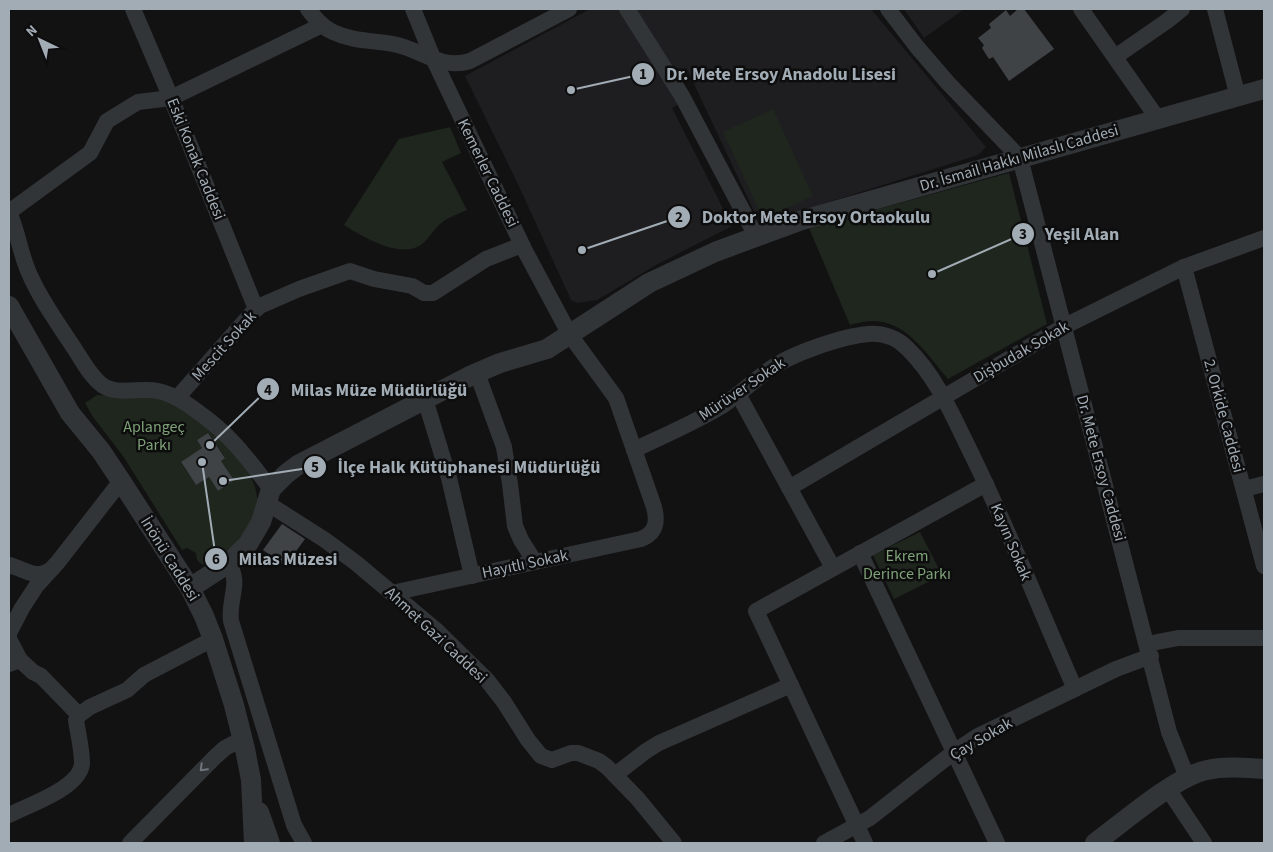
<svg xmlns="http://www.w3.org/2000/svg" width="1273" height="852" font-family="'Source Sans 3',sans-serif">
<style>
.built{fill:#1e1e20}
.green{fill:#1e261e;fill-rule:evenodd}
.building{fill:#404346}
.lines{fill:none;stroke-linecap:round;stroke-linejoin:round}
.minor{stroke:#323538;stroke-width:16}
.tertiary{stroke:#323538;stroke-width:20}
.oneway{stroke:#70767d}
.labels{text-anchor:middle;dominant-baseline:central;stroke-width:5;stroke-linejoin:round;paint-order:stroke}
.street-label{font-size:16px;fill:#a2acb5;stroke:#0d0d0e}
.park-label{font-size:16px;fill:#7ea178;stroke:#0d0d0e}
.leader{fill:none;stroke:#a2acb5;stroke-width:2}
.callout-dot{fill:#a2acb5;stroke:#0d0d0e;stroke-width:2}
.mark-label{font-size:15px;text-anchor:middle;font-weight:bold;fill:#111}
.callout-label{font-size:18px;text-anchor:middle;font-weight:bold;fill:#a2acb5;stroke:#0d0d0e;stroke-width:5;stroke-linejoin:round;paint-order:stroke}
</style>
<rect width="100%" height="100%" fill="#121213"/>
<!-- built -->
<g class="built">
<path d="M590 9H620L680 103 672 108 732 226 656 265 597 300 577 303 571 300 517 182 465 76Z"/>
<path d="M633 9H871L986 147 978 155 760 224 687 69 677 76Z"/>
<path d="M904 9H964L924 38Z"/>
</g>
<!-- green -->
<g class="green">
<path d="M773 109 813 196 763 219 723 132Z"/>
<path d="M450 127 461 153 442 162 467 210C458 214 447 218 440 224 432 231 428 241 419 246 398 258 361 236 344 225L399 139Z"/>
<path d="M1009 173 1047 324 948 379C928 356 907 321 873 321 866 321 857 323 850 325L809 228Z"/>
<path d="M97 395 160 398 212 426 249 472 255 487 259 506 243 541 208 566C200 564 196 562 196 553L187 548 182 550 123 456 93 417 85 403ZM208 433 225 457 221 461 234 480 218 491 209 477 196 485 181 463 202 448 197 440Z"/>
<path d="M920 532 942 575 894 599 873 555Z"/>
</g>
<!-- building -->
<g class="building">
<path d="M1018 9H1024L1054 49 1009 81 993 57 989 59 982 48 984 45 978 38 991 28 989 24 1006 10 1010 16Z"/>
<path d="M208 433 225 458 221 461 234 480 218 491 209 477 196 485 181 462 202 448 197 440Z"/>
<path d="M282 524 305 539 285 566 263 550Z"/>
</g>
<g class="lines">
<!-- minor -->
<g class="minor">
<path d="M133 9 171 98 256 309"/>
<path d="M308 9C315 18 322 27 333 32 354 42 372 40 393 44 421 49 440 70 470 61L569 9"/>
<path d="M627 9 682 96 756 236"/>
<path d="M888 9 917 47 948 83 1020 158 1162 705 1169 732 1187 777"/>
<path d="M1081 9 1158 119"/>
<path d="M1215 9 1238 97"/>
<path d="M1115 57 1167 21 1182 9"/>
<path d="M9 212C18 232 20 253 29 273 40 299 57 322 72 345 81 358 89 375 102 385 117 396 140 387 158 391 173 394 186 403 198 412 231 435 247 458 271 489"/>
<path d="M9 212 90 153 107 121 138 102 171 98 322 25"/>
<path d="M1184 267 1264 566"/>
<path d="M477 373 504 447 510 484 515 526 521 540 535 562"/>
<path d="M738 394 833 568"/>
<path d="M177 398 252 313 260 306 299 289 350 271 374 279 412 286 424 293H433L486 259 522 245"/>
<path d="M425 399 449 478 472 576"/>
<path d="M634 450C663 436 694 423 722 406 739 395 753 381 770 369 791 354 842 336 869 334 883 333 897 338 907 348 938 378 954 419 973 457 1010 533 1041 612 1075 689"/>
<path d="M789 488 1063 327 1184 267 1264 238"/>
<path d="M1244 489 1264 484"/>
<path d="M267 503 325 540 356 563 437 631 487 680 504 702 528 740 541 756 552 760 571 753H578L599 761 607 767 638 799 674 843"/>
<path d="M860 553 997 843"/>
<path d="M228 563C242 582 228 599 231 621L294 825 304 843"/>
<path d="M9 565C27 570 36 581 53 568"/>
<path d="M392 593 641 539C656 533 658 522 654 507L616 398 570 335 524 249 433 58 413 9"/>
<path d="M1147 644 1178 638H1264"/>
<path d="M20 660 9 639V633L22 608 37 585 58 562 121 481"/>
<path d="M9 664 20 660 33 672 41 676 79 715"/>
<path d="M79 715 90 707 127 690 144 675 213 639"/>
<path d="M615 775 646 751 659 743 791 685"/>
<path d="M1168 789 1204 843"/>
<path d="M9 815C28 805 81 788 82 763 82 749 78 734 76 720L79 715"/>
<path d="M130 843 215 757 225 748 242 739"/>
<path d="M824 843 870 818 954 752 978 736 1116 669 1151 656"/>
<path d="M865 843 756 611 986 484"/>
</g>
<!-- tertiary -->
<g class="tertiary">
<path d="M9 306 70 413 101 451 121 481 190 588 204 616 213 639 234 705 245 749 251 780 254 843"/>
<path d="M190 588 230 562 248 544 261 522 271 489 286 474 298 465 472 375 500 363 547 349 649 283 715 252 799 221 1264 89"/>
<path d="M259 812 270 843"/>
<path d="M1095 843C1122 823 1176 776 1207 770 1226 766 1245 768 1264 769"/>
</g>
</g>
<!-- one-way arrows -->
<defs><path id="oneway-chevron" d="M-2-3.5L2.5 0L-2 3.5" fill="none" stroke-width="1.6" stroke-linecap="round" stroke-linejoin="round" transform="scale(1.25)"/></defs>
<use class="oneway" href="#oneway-chevron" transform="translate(203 768) rotate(135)"/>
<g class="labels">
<!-- street labels -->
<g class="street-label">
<text transform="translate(1019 158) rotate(-16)">Dr. İsmail Hakkı Milaslı Caddesi</text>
<text transform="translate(196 159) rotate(68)">Eski Konak Caddesi</text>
<text transform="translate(488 173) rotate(64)">Kemerler Caddesi</text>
<text transform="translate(224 346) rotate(-48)">Mescit Sokak</text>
<text transform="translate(1021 352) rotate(-30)">Dişbudak Sokak</text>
<text transform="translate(742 389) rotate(-34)">Mürüver Sokak</text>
<text transform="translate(1224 416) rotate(75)">2. Orkide Caddesi</text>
<text transform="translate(1101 468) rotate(75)">Dr. Mete Ersoy Caddesi</text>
<text transform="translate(1011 542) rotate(67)">Kayın Sokak</text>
<text transform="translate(170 559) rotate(58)">İnönü Caddesi</text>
<text transform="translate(525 564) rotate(-12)">Hayıtlı Sokak</text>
<text transform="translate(436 635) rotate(43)">Ahmet Gazi Caddesi</text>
<text transform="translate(981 739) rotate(-30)">Çay Sokak</text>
</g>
<!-- park labels -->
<g class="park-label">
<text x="154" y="427">Aplangeç<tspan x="154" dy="18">Parkı</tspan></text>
<text x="907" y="556">Ekrem<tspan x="907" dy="18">Derince Parkı</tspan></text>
</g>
</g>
<!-- callouts -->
<path class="leader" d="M571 90L643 74M582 250L679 217M932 274L1023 234M210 445L268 389M223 481L315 467M202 462L216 559"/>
<g class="callout-dot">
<circle cx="571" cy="90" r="5"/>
<circle cx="582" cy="250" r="5"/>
<circle cx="932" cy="274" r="5"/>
<circle cx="210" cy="445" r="5"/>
<circle cx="223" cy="481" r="5"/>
<circle cx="202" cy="462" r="5"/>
<circle cx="643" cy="74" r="12"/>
<circle cx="679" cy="217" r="12"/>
<circle cx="1023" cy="234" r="12"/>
<circle cx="268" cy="389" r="12"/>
<circle cx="315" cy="467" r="12"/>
<circle cx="216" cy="559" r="12"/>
</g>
<g class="mark-label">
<text x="643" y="79">1</text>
<text x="679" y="222">2</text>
<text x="1023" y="239">3</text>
<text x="268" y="395">4</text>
<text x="315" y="472">5</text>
<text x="216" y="564">6</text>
</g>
<g class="callout-label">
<text x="781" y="80">Dr. Mete Ersoy Anadolu Lisesi</text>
<text x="816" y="223">Doktor Mete Ersoy Ortaokulu</text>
<text x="1082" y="240">Yeşil Alan</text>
<text x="379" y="396">Milas Müze Müdürlüğü</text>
<text x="469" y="473">İlçe Halk Kütüphanesi Müdürlüğü</text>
<text x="288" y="565">Milas Müzesi</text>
</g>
<!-- border -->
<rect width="1273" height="852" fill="none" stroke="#a2acb5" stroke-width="20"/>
<!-- north arrow -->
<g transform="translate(40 40) rotate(317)" stroke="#0d0d0e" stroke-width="4" paint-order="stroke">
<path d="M0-4L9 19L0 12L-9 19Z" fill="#a2acb5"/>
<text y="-8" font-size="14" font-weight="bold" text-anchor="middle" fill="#a2acb5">N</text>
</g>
</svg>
